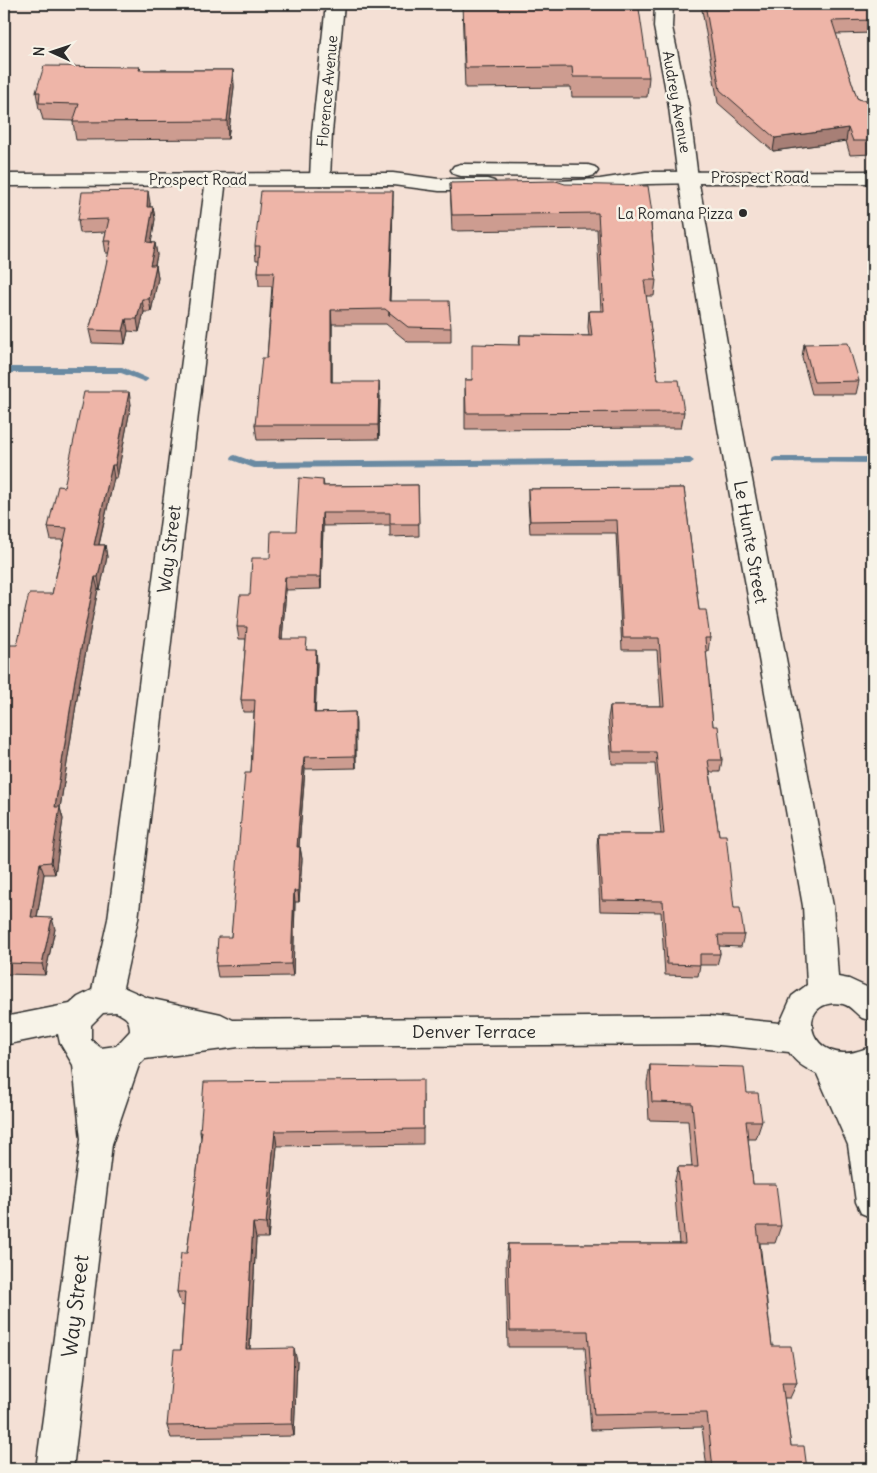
<svg xmlns="http://www.w3.org/2000/svg" width="877" height="1473" font-family="Delius,sans-serif">
<style>
.lines{fill:none;stroke-linecap:round;stroke-linejoin:round}
.stream{fill:#6a8aa2;fill-rule:evenodd}
.minor-casing{stroke:#2b2b2b;stroke-width:3}
.secondary-casing{stroke:#2b2b2b;stroke-width:3}
.minor{fill:#f7f3e8;fill-rule:evenodd}
.secondary{fill:#f7f3e8;fill-rule:evenodd}
.wall{fill:#cd9c90;stroke:#2b2b2b}
.shaded-wall{fill:#a77f76;stroke:#2b2b2b}
.building{fill:#eeb5a8;stroke:#2b2b2b}
.poi-dot{fill:#2b2b2b;stroke:#f7f3e8;stroke-width:2}
.labels{text-anchor:middle;dominant-baseline:central;stroke-width:5;stroke-linejoin:round;paint-order:stroke}
.far-street-label{font-size:15px;fill:#2b2b2b;stroke:#f7f3e8}
.far-poi-label{font-size:15px;fill:#2b2b2b;stroke:#f7f3e8;text-anchor:end}
.street-label{font-size:18px;fill:#2b2b2b;stroke:#f7f3e8}
.near-street-label{font-size:21px;fill:#2b2b2b;stroke:#f7f3e8}
</style>
<rect width="100%" height="100%" fill="#f4e0d5"/>
<filter id="ink" filterUnits="userSpaceOnUse"><feTurbulence type="fractalNoise" baseFrequency=".02" numOctaves="2"/><feDisplacementMap in="SourceGraphic" scale="10" xChannelSelector="R" yChannelSelector="G"/><feConvolveMatrix kernelMatrix="1 2 1 2 8 2 1 2 1" color-interpolation-filters="sRGB"/></filter>
<g filter="url(#ink)">
<g class="lines">
<!-- stream -->
<g class="stream">
<path d="M4 367H122L149 379 145 382 121 373H4Z"/>
<path d="M235 455 255 462 690 458 694 461 690 464 254 468 232 460 231 458 232 456Z"/>
<path d="M776 457H873V463L773 462 772 460 773 458Z"/>
</g>
<!-- minor casing -->
<g class="minor-casing">
<g id="minor">
<path d="M326 4H344L332 133 330 179 327 183 320 185 313 183 310 179 312 133Z"/>
<path d="M655 4H673L672 27 689 107 698 178 739 411 833 906 838 977 849 979 873 990V1021C870 1020 865 1019 862 1018 855 1013 851 1006 843 1004 801 996 802 1050 843 1053 854 1054 863 1049 873 1046V1218L861 1213 856 1202 848 1145 817 1074C805 1068 796 1063 789 1052L709 1044 239 1047 145 1059 139 1065 112 1144 73 1469H36L81 1139 73 1065 60 1043 58 1034 4 1045V1017L70 1004 78 997 92 990 108 919 206 179 209 175 216 173 223 175 226 179 138 919 123 987 148 998 221 1014 233 1020 709 1016 780 1023 792 996 807 985 803 906 715 411 678 178 669 107 654 27ZM116 1012C126 1017 130 1019 130 1031L116 1046 101 1048 91 1040V1025L103 1013Z"/>
</g>
</g>
<!-- secondary casing -->
<g class="secondary-casing">
<g id="secondary">
<path d="M461 164 588 165 595 167 598 171 595 175 588 177 461 176 454 174 451 170 454 166Z"/>
<path d="M873 171V183C798 183 723 182 648 184 618 185 588 197 558 189L555 185 558 181 600 179 646 172Z"/>
<path d="M393 173 439 179H487L494 181 497 185 494 189 487 191H439L393 185 4 186V174Z"/>
</g>
</g>
<!-- minor -->
<use href="#minor" class="minor"/>
<!-- secondary -->
<use href="#secondary" class="secondary"/>
</g>
<!-- wall -->
<g class="wall">
<path d="M462 4H563V9L649 77 647 97H572L571 87 465 88Z"/>
<path d="M701 4H873V33L836 34 857 98 861 100H873V154L850 155 846 141 773 151 718 103Z"/>
<path d="M140 67 141 70H233L234 87 228 139 76 140 73 122V121L43 120 40 109H39L36 92Z"/>
<path d="M450 183 652 213 651 223 656 280 654 296H646L658 380 684 412 681 428 465 429V380H472L519 345 520 335 589 336 588 327 589 311H601L597 229 452 231Z"/>
<path d="M150 203V207H153L155 219 151 243H155L157 255 155 265H156L158 278 151 312H144L139 332 128 331 125 344 92 343 89 330 100 293 109 253H106L104 241 106 232 80 233 78 220Z"/>
<path d="M393 205 390 301 451 328V342H408L386 324H332V382L380 396 379 439 257 440 255 425 267 358 272 286H259L258 272 259 260H256L255 246Z"/>
<path d="M804 344 859 381 856 394H812L802 357Z"/>
<path d="M131 404 117 478H114L99 545H105L107 557 100 590 98 589 78 692 60 808 63 819 55 874H44L37 918 55 929 45 975 4 974V665L52 594 64 540H51L48 527 64 487Z"/>
<path d="M323 480 324 486 418 485 419 536 390 537V525L323 526 321 589 286 590 282 639 308 650 317 663 315 713 355 712 356 768 305 769 299 847H300L302 859 299 902H295L293 976 218 977 216 966 231 937 251 773 254 712H243L241 700 246 639H239L237 627 250 595 270 558 296 531Z"/>
<path d="M684 488 699 610 710 638 708 651H706L713 726 722 760 720 772H710L719 835 734 908 744 935 741 947 719 946 720 954 717 965H700L698 976 665 975 661 912 600 911 597 845 598 834H661L655 764H612L608 718 610 706H661L657 650H622L616 533H530L528 501V489Z"/>
<path d="M650 1065 747 1093 762 1121 756 1139H748L753 1184 781 1226 775 1243H760L772 1346 797 1383 790 1398H784L791 1446 807 1469H707L702 1427 591 1430 585 1347H508L506 1261 508 1244H679L674 1184 678 1167H692L688 1121 649 1120 647 1083Z"/>
<path d="M423 1095V1144L277 1146 268 1238H256L250 1349 297 1361 294 1436 171 1438 167 1426 181 1350 184 1306 181 1305 177 1292 187 1253 201 1138 200 1132Z"/>
</g>
<!-- shaded-wall -->
<g class="shaded-wall">
<path d="M233 70 234 87 228 139 227 121Z"/>
<path d="M848 128 846 141 773 151 775 138Z"/>
<path d="M148 191 150 203 149 219 147 207Z"/>
<path d="M393 191V205L389 316V301Z"/>
<path d="M153 207 155 219 149 255 147 242Z"/>
<path d="M155 243 157 255 152 278 150 265Z"/>
<path d="M156 265 158 278 151 312 149 299Z"/>
<path d="M142 299 144 312 139 332 137 319Z"/>
<path d="M331 310 332 324V397L331 382Z"/>
<path d="M126 319 128 331 125 344 123 331Z"/>
<path d="M379 382 380 396 379 439 378 425Z"/>
<path d="M129 392 131 404 117 478 115 465Z"/>
<path d="M112 465 114 478 96 557 94 545Z"/>
<path d="M322 513 323 526 321 589 320 577Z"/>
<path d="M105 545 107 557 100 590 98 577Z"/>
<path d="M95 577 98 589 78 692 60 808 63 819 55 874 51 862 55 807 75 679Z"/>
<path d="M285 577 286 590 281 652 280 639Z"/>
<path d="M316 650 317 663 315 725 314 713Z"/>
<path d="M355 712 356 724V768L355 756Z"/>
<path d="M304 757 305 769 298 859 297 847Z"/>
<path d="M300 847 302 859 299 902 298 891Z"/>
<path d="M40 863 44 874 35 929 31 917Z"/>
<path d="M294 891 295 902 293 976 291 964Z"/>
<path d="M52 918 55 929 45 975 42 964Z"/>
<path d="M275 1131 277 1146 268 1238 266 1224Z"/>
<path d="M253 1223 256 1238 249 1362 246 1349Z"/>
<path d="M294 1348 297 1361 294 1436 292 1424Z"/>
</g>
<!-- building -->
<g class="building">
<path d="M463 4H563V9H639L649 77H573L572 67 465 68Z"/>
<path d="M705 4H873V20L832 21 857 98 861 100H873V141H853L848 128 775 138 720 90Z"/>
<path d="M44 66 140 67 139 70H233L227 121 73 122 79 104 39 103 40 92H36Z"/>
<path d="M556 181 565 184 648 186 652 213H650L656 280H644L658 380H679L684 412 466 413 465 380H472V344L520 345V335L592 336 589 311H604L598 213 452 215 450 183Z"/>
<path d="M148 191 147 207H153L147 242 155 243 150 265H156L149 299H142L137 319H126L123 331 89 330 100 293 111 241H104L109 219 78 220 82 192Z"/>
<path d="M261 191H393L389 301H449L451 328 408 327 385 309 331 310V382H379L378 425H255L262 358H267L274 272H258L260 246H255Z"/>
<path d="M848 343 859 381 814 382 804 344Z"/>
<path d="M84 392H129L115 465H112L94 545H105L98 577H95L75 679 55 807H60L51 862 40 863 31 917 52 918 42 964 4 963V665L8 645H17L29 594H52L67 528 48 527 58 486 64 487Z"/>
<path d="M299 478 323 480V486L418 485 419 524H390V513H322L320 577H285L280 639H307L306 650H316L314 713 355 712V756L304 757 297 847H300L298 891H294L291 964 216 966 218 937H231L245 773H251L255 700H241L247 627H237L240 595H250L252 558H270L271 531H296Z"/>
<path d="M684 488 699 610H706L710 638H705L713 726H718L722 760H708L719 835H726L734 908H740L744 935H718L720 954H700V965L667 964 663 901 602 900 598 834H664L656 752H613L610 706H664L659 638H623L617 520 530 521 528 489Z"/>
<path d="M650 1065 744 1067 747 1093H758L762 1121H746L753 1184H776L781 1226H757L772 1346H791L797 1383H782L791 1446H804L807 1469H713L707 1413 594 1415 588 1331H510L508 1244H685L678 1167H698L692 1103 652 1102Z"/>
<path d="M423 1080V1129L275 1131 266 1224 253 1223 246 1349 294 1348 292 1424 167 1426 174 1350H181L185 1292H177L181 1253H187L202 1131 200 1132 204 1082Z"/>
</g>
</g>
<!-- markers -->
<circle class="poi-dot" cx="743" cy="213" r="5"/>
<g class="labels">
<!-- far-street labels -->
<g class="far-street-label">
<text transform="translate(327 91) rotate(-85)">Florence Avenue</text>
<text transform="translate(677 102) rotate(80)">Audrey Avenue</text>
<text x="760" y="177">Prospect Road</text>
<text x="198" y="179">Prospect Road</text>
</g>
<!-- far-poi labels -->
<g class="far-poi-label">
<text x="733" y="213">La Romana Pizza</text>
</g>
<!-- street labels -->
<g class="street-label">
<text transform="translate(751 542) rotate(80)">Le Hunte Street</text>
<text transform="translate(169 549) rotate(-83)">Way Street</text>
<text x="474" y="1031">Denver Terrace</text>
</g>
<!-- near-street labels -->
<g class="near-street-label">
<text transform="translate(75 1306) rotate(-83)">Way Street</text>
</g>
</g>
<!-- margin -->
<rect width="877" height="1473" fill="none" stroke="#f7f3e8" stroke-width="20"/>
<rect x="10" y="10" width="857" height="1453" fill="none" stroke="#2b2b2b" stroke-width="2" filter="url(#ink)"/>
<!-- north arrow -->
<g transform="translate(52 52) rotate(273)" stroke="#f7f3e8" stroke-width="4" paint-order="stroke">
<path d="M0-4L9 19L0 12L-9 19Z" fill="#2b2b2b"/>
<text y="-8" font-size="14" font-weight="bold" text-anchor="middle" fill="#2b2b2b">N</text>
</g>
</svg>
